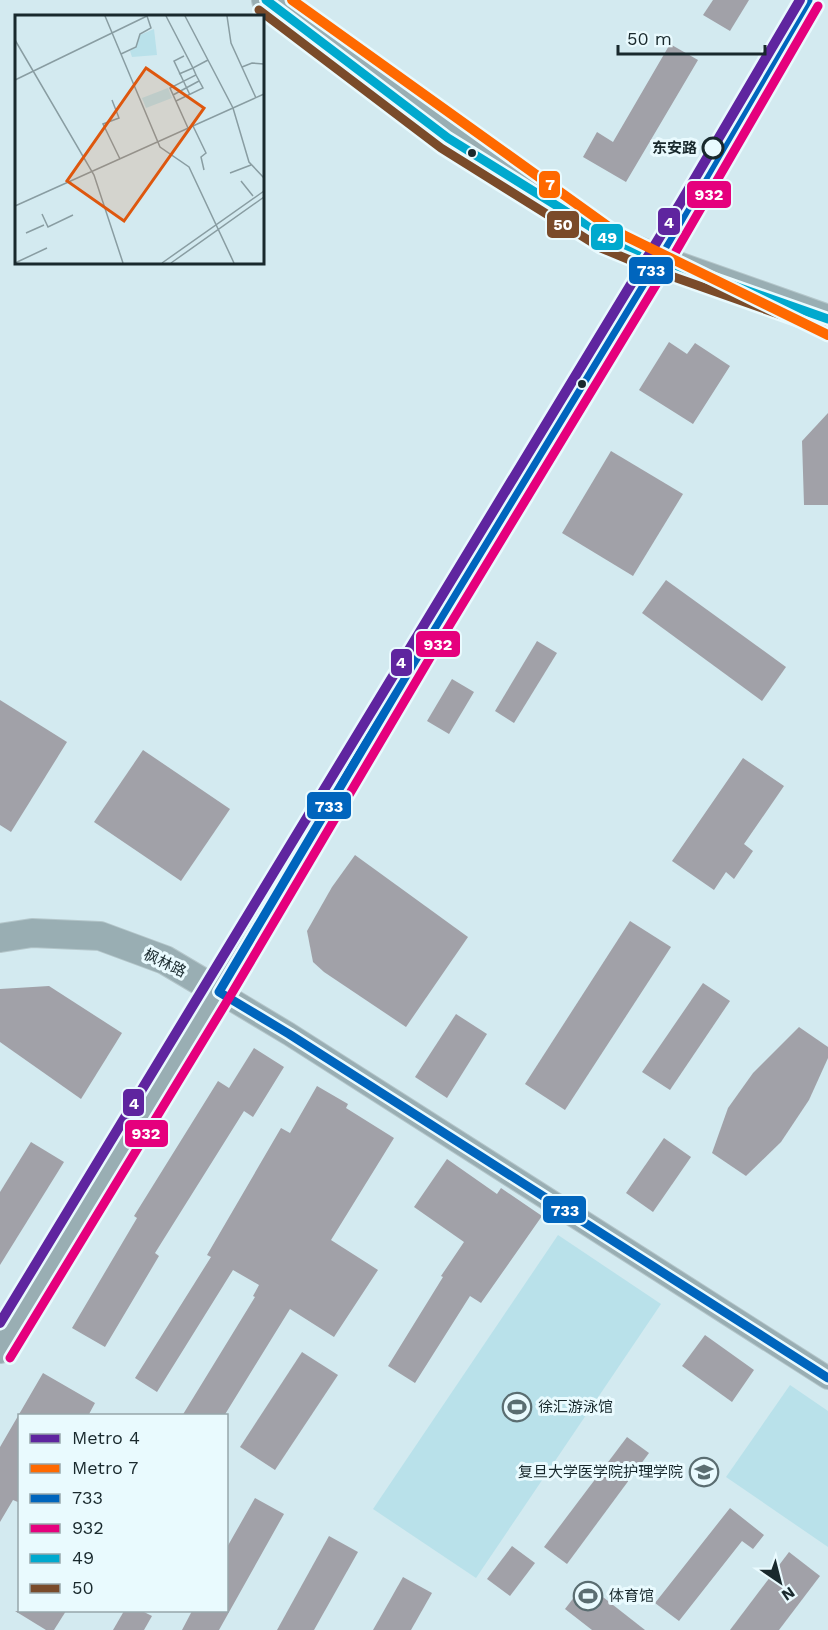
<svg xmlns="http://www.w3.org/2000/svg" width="828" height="1630" font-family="'Work Sans','Noto Sans SC',sans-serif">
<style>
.green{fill:#b9e1ea}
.building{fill:#a1a1a8}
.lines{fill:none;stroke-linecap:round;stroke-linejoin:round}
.minor-casing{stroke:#b4c6ca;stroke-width:24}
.tertiary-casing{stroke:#b4c6ca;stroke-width:30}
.minor{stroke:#99aeb3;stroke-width:22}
.tertiary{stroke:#99aeb3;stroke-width:28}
.bus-1-casing{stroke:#e9fafe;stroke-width:14}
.bus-2-casing{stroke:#e9fafe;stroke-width:14}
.bus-3-casing{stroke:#e9fafe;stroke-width:14}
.bus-4-casing{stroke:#e9fafe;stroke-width:14}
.bus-1{stroke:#0065bd;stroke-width:9}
.bus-2{stroke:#e5007d;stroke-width:9}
.bus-3{stroke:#00a9ce;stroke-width:9}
.bus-4{stroke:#7a4b2a;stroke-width:9}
.metro-1-casing{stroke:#e9fafe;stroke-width:15}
.metro-2-casing{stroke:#e9fafe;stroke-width:15}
.metro-1{stroke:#5f259f;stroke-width:10}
.metro-2{stroke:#ff6900;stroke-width:10}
.stop-dot{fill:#e9fafe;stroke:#19292d;stroke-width:3}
.bus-dot{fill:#19292d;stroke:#e9fafe;stroke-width:2}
.labels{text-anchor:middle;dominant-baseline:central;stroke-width:6;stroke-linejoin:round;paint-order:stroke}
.stop-label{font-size:15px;font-weight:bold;fill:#19292d;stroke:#e9fafe;text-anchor:end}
.street-label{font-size:15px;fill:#19292d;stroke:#e9fafe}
.poi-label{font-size:15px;fill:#19292d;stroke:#e9fafe;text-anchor:start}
.inset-road{fill:none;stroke:#899da2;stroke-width:1.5}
.view{fill:#de570e;fill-opacity:0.15;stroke:#de570e;stroke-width:3}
.inset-edge{fill:none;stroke:#19292d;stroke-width:3}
.line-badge{stroke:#e9fafe;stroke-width:2}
.badge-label{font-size:16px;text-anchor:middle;font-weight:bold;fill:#fff}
</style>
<rect width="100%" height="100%" fill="#d3eaf0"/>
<!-- green -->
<g class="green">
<path d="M558 1235 661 1304 476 1578 373 1509Z"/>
<path d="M790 1385 828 1411V1547L726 1477Z"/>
</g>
<!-- building -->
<g class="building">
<path d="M713 0H749L730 31 703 15Z"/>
<path d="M670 44 698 60 626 182 583 157 597 132 613 142Z"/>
<path d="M669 342 687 354 695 343 730 366 693 424 639 390Z"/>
<path d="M828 413V505H804L802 441Z"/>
<path d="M611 451 683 494 633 576 562 533Z"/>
<path d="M666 580 786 667 762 701 642 613Z"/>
<path d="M537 641 557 653 514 723 495 711Z"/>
<path d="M452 679 474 692 449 734 427 721Z"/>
<path d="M0 700 67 742 11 832 0 825Z"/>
<path d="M143 750 230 809 181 881 94 822Z"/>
<path d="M743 758 784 786 744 844 753 851 734 879 726 872 714 890 672 861Z"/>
<path d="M355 855 468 937 406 1027 324 972 313 962 307 931 332 887Z"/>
<path d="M630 921 671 947 565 1110 525 1084Z"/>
<path d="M703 983 730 1001 670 1090 642 1072Z"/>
<path d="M49 986 122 1033 81 1099 0 1042V989Z"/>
<path d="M456 1014 487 1034 447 1098 415 1077Z"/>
<path d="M799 1027 828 1047V1058L809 1100 781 1142 746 1176 712 1153 728 1108 753 1073Z"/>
<path d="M254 1048 284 1067 253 1117 244 1111 155 1253 159 1256 105 1347 72 1328 137 1218 134 1216 218 1081 229 1088Z"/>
<path d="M317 1086 348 1104 346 1108 394 1138 331 1240 378 1270 334 1337 290 1309 224 1416H182L255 1297 253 1296 259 1285 233 1270 157 1392 135 1378 211 1257 207 1255 281 1128 290 1133Z"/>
<path d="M664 1138 691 1157 653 1212 626 1193Z"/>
<path d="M31 1142 64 1162 0 1265V1192Z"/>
<path d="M447 1159 497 1194 501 1188 542 1216 481 1303 470 1296 415 1383 388 1366 443 1277 441 1276 464 1242 414 1207Z"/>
<path d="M705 1335 754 1370 732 1402 682 1366Z"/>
<path d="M302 1352 338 1375 275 1470 240 1447Z"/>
<path d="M43 1373 95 1403 88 1416H20V1503L13 1500 0 1522V1447Z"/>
<path d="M627 1437 649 1453 567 1564 544 1547Z"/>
<path d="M255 1498 284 1514 219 1630H182L192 1611H226V1549Z"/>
<path d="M730 1508 764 1535 753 1549 742 1541 679 1621 655 1603Z"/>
<path d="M329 1536 358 1552 314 1630H277Z"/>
<path d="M512 1546 535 1563 510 1596 487 1579Z"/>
<path d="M789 1552 820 1576 779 1630H730Z"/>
<path d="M403 1577 432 1593 411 1630H373Z"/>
<path d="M585 1583 645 1630H592L565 1609Z"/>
<path d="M15 1611H66L54 1630H46Z"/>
<path d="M124 1611H142L152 1616 144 1630H113Z"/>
</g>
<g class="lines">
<!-- minor casing -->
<g class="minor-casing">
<g id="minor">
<path d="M219 992 289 1034 828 1378"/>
<path d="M0 1352 219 992 424 645 658 259 808 0"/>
</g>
</g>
<!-- tertiary casing -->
<g class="tertiary-casing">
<g id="tertiary">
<path d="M266 0 448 138 607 237 658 259 828 319"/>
<path d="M0 938 32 933 100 936 165 960 219 992"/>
</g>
</g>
<!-- minor -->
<use href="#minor" class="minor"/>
<!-- tertiary -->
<use href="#tertiary" class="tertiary"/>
<!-- bus-1 casing -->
<g class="bus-1-casing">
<path id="bus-1" d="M808 0 658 259 424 645 219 992 289 1034 828 1378"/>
</g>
<!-- bus-2 casing -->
<g class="bus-2-casing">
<path id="bus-2" d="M10 1358 229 998 434 651 668 265 818 6"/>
</g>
<!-- bus-3 casing -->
<g class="bus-3-casing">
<path id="bus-3" d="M266 0 448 138 607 237 658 259 828 319"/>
</g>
<!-- bus-4 casing -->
<g class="bus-4-casing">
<path id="bus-4" d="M259 10 441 148 601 248 654 270 824 330"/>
</g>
<!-- bus-1 -->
<use href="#bus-1" class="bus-1"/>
<!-- bus-2 -->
<use href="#bus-2" class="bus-2"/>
<!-- bus-3 -->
<use href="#bus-3" class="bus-3"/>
<!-- bus-4 -->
<use href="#bus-4" class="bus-4"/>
<!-- metro-1 casing -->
<g class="metro-1-casing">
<path id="metro-1" d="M0 1323 681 202 800 0"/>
</g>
<!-- metro-2 casing -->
<g class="metro-2-casing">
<path id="metro-2" d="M292 0 613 230 828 335"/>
</g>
<!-- metro-1 -->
<use href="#metro-1" class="metro-1"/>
<!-- metro-2 -->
<use href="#metro-2" class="metro-2"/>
</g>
<!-- icons -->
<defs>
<g id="stadium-ring" transform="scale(1.5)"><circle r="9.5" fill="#e9fafe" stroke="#5a6d71" stroke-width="1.5"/><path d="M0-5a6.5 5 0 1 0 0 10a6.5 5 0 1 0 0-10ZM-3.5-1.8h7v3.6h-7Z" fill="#5a6d71"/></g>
<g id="university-ring" transform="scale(1.5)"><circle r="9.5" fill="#e9fafe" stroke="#5a6d71" stroke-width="1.5"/><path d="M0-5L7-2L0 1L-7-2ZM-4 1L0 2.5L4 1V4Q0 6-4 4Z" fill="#5a6d71"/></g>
</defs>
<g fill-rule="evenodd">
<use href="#stadium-ring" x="517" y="1407"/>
<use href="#university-ring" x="704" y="1472"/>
<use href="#stadium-ring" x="588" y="1596"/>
</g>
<!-- markers -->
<circle class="stop-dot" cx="713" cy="148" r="10"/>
<g class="bus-dot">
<circle cx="472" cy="153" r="5"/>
<circle cx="582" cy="384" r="5"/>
</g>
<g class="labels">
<!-- stop labels -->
<g class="stop-label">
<text x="697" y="148">东安路</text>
</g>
<!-- street labels -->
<g class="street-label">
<text transform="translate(165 963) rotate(26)">枫林路</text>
</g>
<!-- poi labels -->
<g class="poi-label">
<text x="538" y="1407">徐汇游泳馆</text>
<text x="683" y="1472" text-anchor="end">复旦大学医学院护理学院</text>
<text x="609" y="1596">体育馆</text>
</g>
</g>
<!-- overview -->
<g transform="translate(15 15)">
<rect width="249" height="249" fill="#d3eaf0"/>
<path d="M139 14 142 40 117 42 115 36 121 32 125 20ZM153 73 157 83 131 93 127 83Z" fill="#b9e1ea"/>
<path class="inset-road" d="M90 1 145 132 174 152 219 248M151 1 178 53 193 45M170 1 218 93 234 147 249 163M212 1 216 28 241 83M0 25 79 160 108 248M106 39 121 32 125 19 136 13 132 1M169 41 159 46 175 80M227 52 237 48 249 49M164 59 178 53 181 60 155 73 173 113M0 65 132 1M158 80 184 66M97 85 104 103 88 109 105 144M161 86 188 73 181 60M178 111 191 138 186 142 189 155M215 158 236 150M226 166 238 181M0 191 249 79M27 199 33 212 58 200M11 218 29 210M0 248 32 233M147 248 249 176M156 248 249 182"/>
<path class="view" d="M131 53 189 93 109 206 52 166Z"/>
<rect width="249" height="249" class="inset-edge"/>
</g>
<g class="line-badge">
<rect x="538" y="170" width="23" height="29" rx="6" fill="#ff6900"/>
<rect x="686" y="180" width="46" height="29" rx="6" fill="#e5007d"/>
<rect x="657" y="207" width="24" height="29" rx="6" fill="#5f259f"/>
<rect x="546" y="210" width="34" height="29" rx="6" fill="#7a4b2a"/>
<rect x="590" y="223" width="34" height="28" rx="6" fill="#00a9ce"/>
<rect x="628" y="256" width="46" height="29" rx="6" fill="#0065bd"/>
<rect x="415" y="630" width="46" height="28" rx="6" fill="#e5007d"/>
<rect x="390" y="648" width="23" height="29" rx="6" fill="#5f259f"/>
<rect x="306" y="791" width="46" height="29" rx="6" fill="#0065bd"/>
<rect x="122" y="1088" width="23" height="29" rx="6" fill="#5f259f"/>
<rect x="124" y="1119" width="45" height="29" rx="6" fill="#e5007d"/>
<rect x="542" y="1195" width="45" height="29" rx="6" fill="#0065bd"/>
</g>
<g class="badge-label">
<text x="550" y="190">7</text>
<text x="709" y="200">932</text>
<text x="669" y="228">4</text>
<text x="563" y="230">50</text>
<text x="607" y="243">49</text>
<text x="651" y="276">733</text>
<text x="438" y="650">932</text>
<text x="401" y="668">4</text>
<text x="329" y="812">733</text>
<text x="134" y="1109">4</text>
<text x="146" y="1139">932</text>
<text x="565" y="1216">733</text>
</g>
<!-- legend -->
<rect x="18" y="1414" width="210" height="198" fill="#e9fafe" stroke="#96a6aa" stroke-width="1.5"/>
<rect x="30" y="1434" width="30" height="9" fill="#5f259f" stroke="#96a6aa" stroke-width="1.5"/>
<text x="72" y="1444" font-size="18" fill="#19292d">Metro 4</text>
<rect x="30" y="1464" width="30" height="9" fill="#ff6900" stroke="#96a6aa" stroke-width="1.5"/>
<text x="72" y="1474" font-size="18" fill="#19292d">Metro 7</text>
<rect x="30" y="1494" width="30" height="9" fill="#0065bd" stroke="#96a6aa" stroke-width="1.5"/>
<text x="72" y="1504" font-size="18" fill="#19292d">733</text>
<rect x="30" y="1524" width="30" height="9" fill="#e5007d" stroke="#96a6aa" stroke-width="1.5"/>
<text x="72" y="1534" font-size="18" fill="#19292d">932</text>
<rect x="30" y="1554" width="30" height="9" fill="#00a9ce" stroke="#96a6aa" stroke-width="1.5"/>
<text x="72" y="1564" font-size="18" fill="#19292d">49</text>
<rect x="30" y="1584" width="30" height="9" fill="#7a4b2a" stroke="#96a6aa" stroke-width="1.5"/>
<text x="72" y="1594" font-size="18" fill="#19292d">50</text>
<!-- north arrow -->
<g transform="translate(780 1582) rotate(145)" stroke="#e9fafe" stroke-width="4.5" paint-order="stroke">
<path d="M0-4.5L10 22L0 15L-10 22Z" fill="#19292d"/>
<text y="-9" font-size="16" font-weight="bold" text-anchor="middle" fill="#19292d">N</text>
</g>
<!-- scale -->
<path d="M618 45v9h147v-9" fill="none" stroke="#19292d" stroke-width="3"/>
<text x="627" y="45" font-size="18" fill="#19292d" stroke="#e9fafe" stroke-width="4.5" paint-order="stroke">50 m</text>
</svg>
